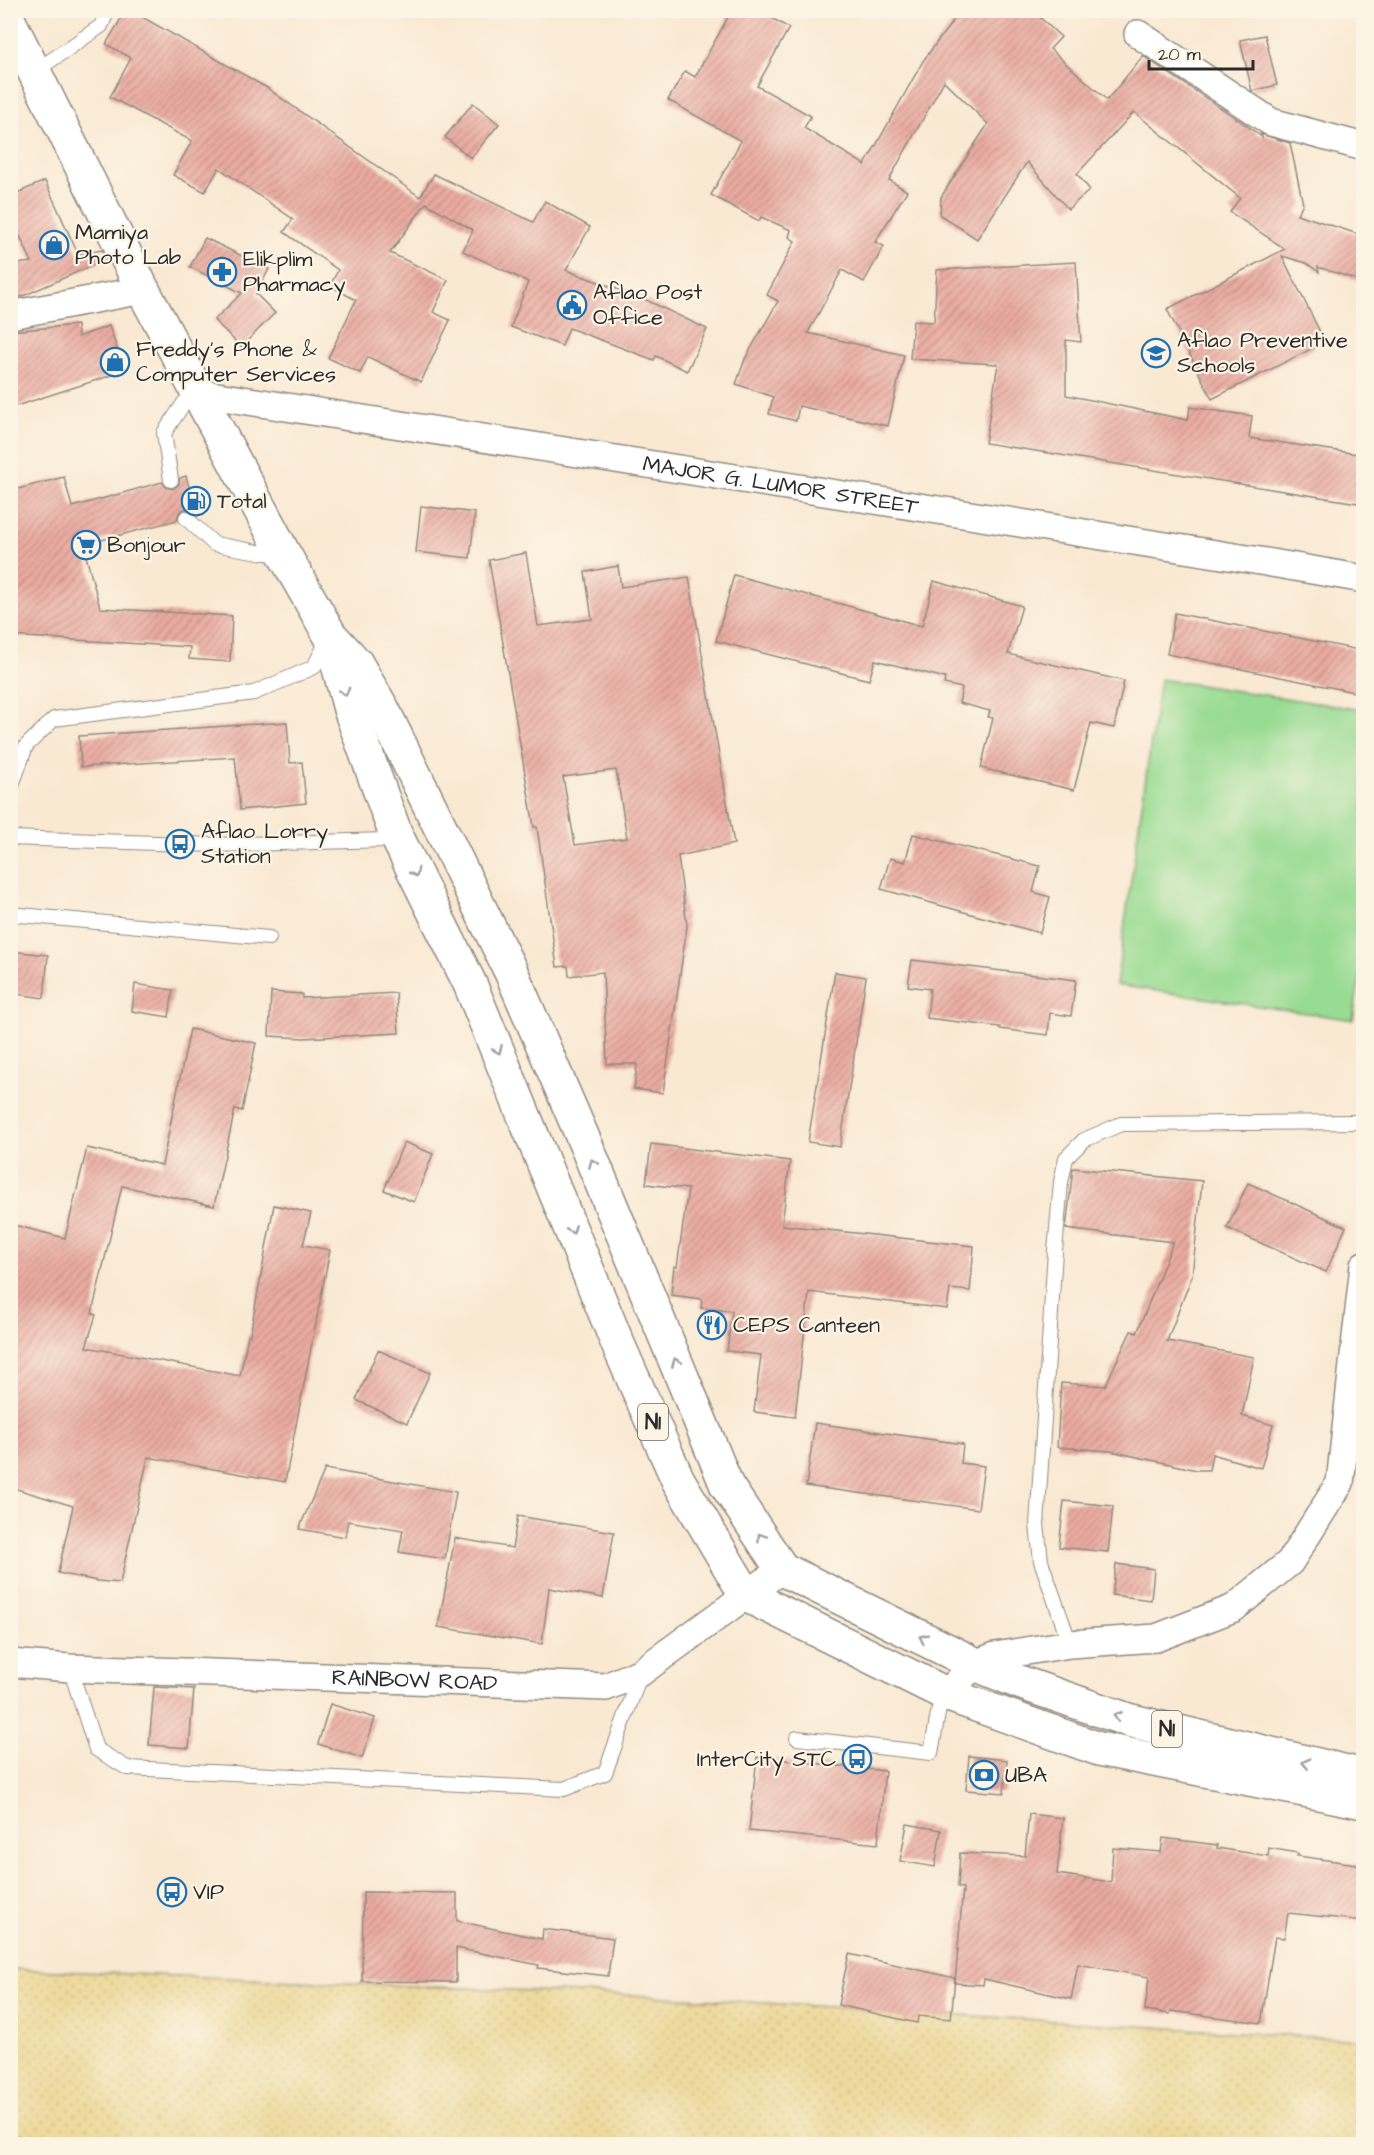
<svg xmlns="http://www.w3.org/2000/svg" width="1374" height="2155" font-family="'Architects Daughter',sans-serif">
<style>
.grass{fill:#98db92;stroke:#62835e;stroke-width:1.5}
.sand{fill:url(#sand-dots);stroke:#8c8264;stroke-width:1.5}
.water{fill:url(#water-ripples);stroke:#3e747a;stroke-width:1.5}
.building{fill:url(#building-hatch);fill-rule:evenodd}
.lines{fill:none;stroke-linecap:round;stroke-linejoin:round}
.lane-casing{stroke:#928a7f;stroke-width:16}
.street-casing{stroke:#928a7f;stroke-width:30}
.highway-casing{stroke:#928a7f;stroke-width:36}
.lane{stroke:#fff;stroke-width:14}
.street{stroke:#fff;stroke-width:27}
.highway{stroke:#fff;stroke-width:33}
.oneway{stroke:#a0a0a0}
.labels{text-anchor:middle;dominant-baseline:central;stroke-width:4.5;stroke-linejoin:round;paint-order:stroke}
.shield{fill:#fcf5e5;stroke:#6a6863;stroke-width:1.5}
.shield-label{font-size:21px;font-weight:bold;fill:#2b2b2b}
.poi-label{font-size:22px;fill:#2b2b2b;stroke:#fcf5e5;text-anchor:start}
.street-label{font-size:22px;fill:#2b2b2b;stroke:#fcf5e5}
</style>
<defs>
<pattern id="sand-dots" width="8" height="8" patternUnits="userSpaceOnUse" patternTransform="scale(1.5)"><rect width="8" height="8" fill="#eeda9e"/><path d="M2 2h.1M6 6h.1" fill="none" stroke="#cb8" stroke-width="1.8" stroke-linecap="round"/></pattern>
<pattern id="water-ripples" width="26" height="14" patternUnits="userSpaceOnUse" patternTransform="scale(1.5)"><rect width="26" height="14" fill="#51beca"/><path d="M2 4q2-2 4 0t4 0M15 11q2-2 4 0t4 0" fill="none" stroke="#439ba4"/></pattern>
<pattern id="building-hatch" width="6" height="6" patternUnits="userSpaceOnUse" patternTransform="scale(1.5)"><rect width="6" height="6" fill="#ebaca2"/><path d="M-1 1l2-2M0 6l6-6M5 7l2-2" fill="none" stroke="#bf8c84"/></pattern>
</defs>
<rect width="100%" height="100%" fill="#fcf5e5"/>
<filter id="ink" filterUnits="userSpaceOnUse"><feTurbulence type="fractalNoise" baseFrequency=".0167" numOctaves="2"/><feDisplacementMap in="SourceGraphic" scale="12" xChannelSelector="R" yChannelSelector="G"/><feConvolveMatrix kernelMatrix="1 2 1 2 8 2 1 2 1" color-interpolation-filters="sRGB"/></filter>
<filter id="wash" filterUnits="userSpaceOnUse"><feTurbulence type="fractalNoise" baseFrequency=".008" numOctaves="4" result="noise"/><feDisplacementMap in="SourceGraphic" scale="24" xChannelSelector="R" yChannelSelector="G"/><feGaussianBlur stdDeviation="1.35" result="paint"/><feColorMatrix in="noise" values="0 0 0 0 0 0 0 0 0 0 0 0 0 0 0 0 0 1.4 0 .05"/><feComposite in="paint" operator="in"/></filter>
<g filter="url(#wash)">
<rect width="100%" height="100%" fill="#f9e9d3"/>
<!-- grass -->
<path class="grass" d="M1160 679 1363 710 1364 950 1353 1020 1116 985Z"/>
<!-- sand -->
<path class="sand" d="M11 1969 650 1996 1363 2040V2144H118L11 2134Z"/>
<!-- water -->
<path class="water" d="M11 2134 118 2144H11Z"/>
<g id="blocks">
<!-- building -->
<g class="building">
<path d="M126 10H130L267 88 420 197 434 174 533 222 545 201 590 227 566 270 644 299 707 329 687 371 656 356 654 360 569 328 562 346 511 327 528 282 463 251 473 230 426 203 390 253 448 280 433 312 450 320 421 382 368 357 360 373 328 358 356 300 330 286 338 270 284 232 293 219 219 168 205 192 173 175 192 141 110 97 131 58 106 44Z"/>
<path d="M732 10H758L789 28 757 86 811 116 804 128 865 165 923 61 961 10H1032L1061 37 1050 49 1107 100 1143 56 1246 125 1262 137 1261 134 1290 143 1303 204 1297 214 1364 236V282L1318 267 1319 272 1306 263 1282 256 1325 342 1212 399 1167 309 1285 249 1230 212 1240 198 1134 112 1077 174 1090 190 1068 209 1027 162 977 239 940 215 941 197 988 124 944 81 889 180 907 191 875 242 884 246 864 282 842 270 808 333 904 355 888 426 799 406 796 421 769 414 773 397 736 384 745 359 778 301 767 295 795 241 789 237 791 230 761 217 759 221 711 195 741 141 668 100 685 71 695 77Z"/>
<path d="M1265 35 1277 85 1252 91 1240 40Z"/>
<path d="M473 103 499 124 471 158 445 137Z"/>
<path d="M45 181 78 254 102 250 107 259 23 296 10 299V265L32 262 10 215V196Z"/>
<path d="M205 238 269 269 256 294 275 313 241 347 214 320 242 293 190 267Z"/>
<path d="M1076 262 1081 342 1066 340V395L1188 420 1190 407 1252 416 1249 438 1364 455V504L985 443 998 364 910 359 913 321 934 322 937 270Z"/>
<path d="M77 325 78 337 109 326 125 371 10 408V331Z"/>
<path d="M186 476 197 515 189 509H184L179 512 177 520 83 545 100 608 232 616 230 662 189 659 190 647 10 636V491L64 477 72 507 162 482 167 488 173 489 179 484 180 478Z"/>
<path d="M421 506 475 513 470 558 416 552Z"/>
<path d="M526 553 538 626 592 619 585 572 618 566 621 587 689 577 734 844 678 856 687 926 663 1093 634 1089 637 1064H607L603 972 569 976 568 966 557 967 537 827H534L489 560ZM616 770 627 838 575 845 563 777Z"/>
<path d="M734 575 922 626 934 581 1022 606 1008 654 1124 681 1114 728 1091 723 1074 790 981 768 993 718 988 717 990 711 959 703 962 688 944 684 945 678 875 660 869 680 716 641Z"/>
<path d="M1175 613 1364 651V694L1167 654Z"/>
<path d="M287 722 290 763 302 762 306 803 240 810 235 757 81 767 79 736Z"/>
<path d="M913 834 1040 866 1033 892 1050 897 1040 933 881 889 890 858 905 862Z"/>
<path d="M10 951 48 955 44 998 10 993Z"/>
<path d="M912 960 1076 980 1071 1016 1050 1013 1048 1035 999 1029 1000 1027 927 1018 930 989 908 986Z"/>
<path d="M835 972 866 977 840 1147 808 1142Z"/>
<path d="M135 984 173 990 169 1017 132 1011Z"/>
<path d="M271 992 302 994V998L396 993 399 1033 304 1038 269 1036Z"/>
<path d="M190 1029 256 1043 242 1111 235 1109 214 1206 122 1186 92 1313 96 1315 86 1347 240 1376 248 1335H250L274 1205 311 1213 303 1245 330 1250 285 1482 148 1457 120 1583 97 1581 58 1573 73 1506 10 1487V1224L65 1238 87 1148 162 1165Z"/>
<path d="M404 1142 433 1154 414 1202 384 1190Z"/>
<path d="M651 1144 790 1161 782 1225 974 1246 970 1291 950 1289 947 1309 809 1292 795 1417 754 1412 761 1355 727 1351 732 1311 701 1308 702 1299 671 1295 674 1266 677 1267 688 1189 646 1184Z"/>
<path d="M1073 1168 1202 1181 1192 1276 1167 1341 1254 1357 1242 1416 1273 1425 1261 1468 1212 1454 1209 1470H1197L1110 1451 1057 1447 1061 1383 1105 1386 1131 1331 1137 1333 1173 1242 1066 1229Z"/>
<path d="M1248 1183 1346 1227 1326 1272 1227 1228Z"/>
<path d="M378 1350 430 1373 407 1423 356 1400Z"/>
<path d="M815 1423 963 1444 961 1463 984 1466 978 1509 806 1486Z"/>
<path d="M325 1469 456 1492 445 1559 399 1552 403 1530 348 1521 345 1537 299 1529Z"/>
<path d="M1064 1501 1113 1506 1108 1552 1059 1547Z"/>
<path d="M518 1516 614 1532 603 1598 549 1588 542 1644 438 1627 455 1538 512 1548Z"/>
<path d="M1116 1564 1154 1569 1151 1600 1112 1595Z"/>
<path d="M154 1687 194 1689 189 1748 149 1745Z"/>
<path d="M330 1704 375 1718 362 1758 318 1744Z"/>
<path d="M969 1756 1007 1760 1004 1793 966 1790Z"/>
<path d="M757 1757 885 1771 878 1844 749 1831Z"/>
<path d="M1029 1814 1063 1818 1057 1874 1111 1882 1113 1848 1161 1852 1163 1838 1217 1845V1848L1268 1856 1269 1848 1298 1853 1297 1856 1364 1865V1921L1288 1913 1284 1938 1275 1937 1261 2023 1171 2011 1170 2014 1145 2010 1149 1977 1078 1964 1071 1999 984 1979 983 1985 955 1983 963 1888 958 1887 960 1853 1025 1856Z"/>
<path d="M907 1824 941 1830 935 1867 900 1861Z"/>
<path d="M363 1892 457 1893V1921L542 1939 543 1929 613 1938 608 1976 538 1968 539 1965 456 1948V1982L362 1981Z"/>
<path d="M849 1954 955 1978 951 2019 918 2016 917 2023 838 2005Z"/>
</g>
</g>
</g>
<g filter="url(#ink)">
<use href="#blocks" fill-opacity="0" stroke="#928a7f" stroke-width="1.5"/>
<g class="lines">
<!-- lane casing -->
<g class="lane-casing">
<g id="lane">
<path d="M34 72 101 26 108 10"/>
<path d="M171 480 164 433 184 403 198 393"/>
<path d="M186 518 214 544 264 553 284 554"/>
<path d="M10 791 26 746 54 719 254 693 314 667 326 643"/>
<path d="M10 838 215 845 387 840 396 835"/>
<path d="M10 914 269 938"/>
<path d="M1070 1644 1041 1561 1037 1525 1055 1251 1061 1182 1066 1158 1084 1140 1121 1124 1364 1122"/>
<path d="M70 1668 96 1749 127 1768 564 1789 605 1773 641 1673"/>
<path d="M797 1738 931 1753 939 1708 946 1695"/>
</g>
</g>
<!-- street casing -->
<g class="street-casing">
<g id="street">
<path d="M1138 34 1271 122 1364 147"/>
<path d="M10 315 143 290"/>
<path id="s1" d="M198 393 1254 560 1364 579"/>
<path id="s2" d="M10 1663 70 1668 606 1687 641 1672 782 1569"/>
<path d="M946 1694 975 1664 995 1656 1070 1644 1156 1638 1234 1608 1290 1562 1340 1483 1364 1265"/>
</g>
</g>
<!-- highway casing -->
<g class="highway-casing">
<g id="highway">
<path d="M10 23 143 290 284 554 330 635 356 663 383 710 512 974 586 1145 727 1486 782 1569 975 1664 1019 1682 1128 1720 1364 1776"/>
<path d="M333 646 350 709 396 835 470 984 617 1342 678 1480 746 1595 946 1694 1099 1749 1364 1802"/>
</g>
</g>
<!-- lane -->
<use href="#lane" class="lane"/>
<!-- street -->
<use href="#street" class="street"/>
<!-- highway -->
<use href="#highway" class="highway"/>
</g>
<!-- one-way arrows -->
<defs><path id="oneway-chevron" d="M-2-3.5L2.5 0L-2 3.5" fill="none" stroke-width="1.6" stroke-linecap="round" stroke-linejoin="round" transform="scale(1.5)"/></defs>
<g class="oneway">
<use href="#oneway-chevron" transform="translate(345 692) rotate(75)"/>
<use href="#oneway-chevron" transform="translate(415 873) rotate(63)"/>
<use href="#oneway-chevron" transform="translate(498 1050) rotate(67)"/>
<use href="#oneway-chevron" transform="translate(593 1163) rotate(-112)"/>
<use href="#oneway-chevron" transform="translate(572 1230) rotate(68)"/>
<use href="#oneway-chevron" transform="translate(676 1362) rotate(-112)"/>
<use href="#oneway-chevron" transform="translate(761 1537) rotate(-124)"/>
<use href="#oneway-chevron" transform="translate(923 1638) rotate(-154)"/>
<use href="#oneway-chevron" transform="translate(1117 1716) rotate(-161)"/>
<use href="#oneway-chevron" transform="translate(1306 1763) rotate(-167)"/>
</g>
</g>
<!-- icons -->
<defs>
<g id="shop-ring" transform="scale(1.5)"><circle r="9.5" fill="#fcf5e5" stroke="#1f6fb2" stroke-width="1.5"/><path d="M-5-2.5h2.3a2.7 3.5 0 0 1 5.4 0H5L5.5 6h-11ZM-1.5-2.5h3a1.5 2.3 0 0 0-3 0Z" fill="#1f6fb2"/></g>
<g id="pharmacy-ring" transform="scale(1.5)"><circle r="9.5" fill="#fcf5e5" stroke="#1f6fb2" stroke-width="1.5"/><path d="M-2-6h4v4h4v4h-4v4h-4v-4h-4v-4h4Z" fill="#1f6fb2"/></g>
<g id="civic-ring" transform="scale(1.5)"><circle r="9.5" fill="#fcf5e5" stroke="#1f6fb2" stroke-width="1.5"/><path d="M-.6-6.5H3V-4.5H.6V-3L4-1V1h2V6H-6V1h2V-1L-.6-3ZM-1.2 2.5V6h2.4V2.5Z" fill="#1f6fb2"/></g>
<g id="school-ring" transform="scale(1.5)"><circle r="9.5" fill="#fcf5e5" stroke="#1f6fb2" stroke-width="1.5"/><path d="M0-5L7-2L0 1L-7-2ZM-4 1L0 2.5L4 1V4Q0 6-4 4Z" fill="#1f6fb2"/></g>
<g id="fuel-ring" transform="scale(1.5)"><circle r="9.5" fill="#fcf5e5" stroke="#1f6fb2" stroke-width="1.5"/><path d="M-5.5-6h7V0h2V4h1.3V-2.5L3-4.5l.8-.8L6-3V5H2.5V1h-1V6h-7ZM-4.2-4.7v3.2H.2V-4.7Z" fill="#1f6fb2"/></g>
<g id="supermarket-ring" transform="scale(1.5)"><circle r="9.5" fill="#fcf5e5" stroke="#1f6fb2" stroke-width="1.5"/><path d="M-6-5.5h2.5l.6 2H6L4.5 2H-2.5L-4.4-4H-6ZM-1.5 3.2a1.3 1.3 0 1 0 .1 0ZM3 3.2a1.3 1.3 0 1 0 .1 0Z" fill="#1f6fb2"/></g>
<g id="bus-ring" transform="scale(1.5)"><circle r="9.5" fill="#fcf5e5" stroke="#1f6fb2" stroke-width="1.5"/><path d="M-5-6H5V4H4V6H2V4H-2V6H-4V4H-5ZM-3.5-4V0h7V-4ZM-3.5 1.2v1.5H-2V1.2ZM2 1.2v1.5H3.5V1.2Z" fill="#1f6fb2"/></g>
<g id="restaurant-ring" transform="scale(1.5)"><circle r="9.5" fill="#fcf5e5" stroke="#1f6fb2" stroke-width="1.5"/><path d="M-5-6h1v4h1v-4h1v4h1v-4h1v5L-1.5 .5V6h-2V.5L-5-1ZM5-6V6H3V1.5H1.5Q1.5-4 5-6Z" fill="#1f6fb2"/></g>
<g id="bank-ring" transform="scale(1.5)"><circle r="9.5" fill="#fcf5e5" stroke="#1f6fb2" stroke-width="1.5"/><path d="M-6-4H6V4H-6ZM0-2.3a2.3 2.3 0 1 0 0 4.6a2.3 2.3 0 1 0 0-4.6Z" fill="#1f6fb2"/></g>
</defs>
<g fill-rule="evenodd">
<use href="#shop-ring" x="54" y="245"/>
<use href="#pharmacy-ring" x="222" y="272"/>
<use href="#civic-ring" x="572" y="305"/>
<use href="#school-ring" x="1156" y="353"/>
<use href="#shop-ring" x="115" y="362"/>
<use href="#fuel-ring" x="196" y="501"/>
<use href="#supermarket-ring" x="86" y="545"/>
<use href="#bus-ring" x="180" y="844"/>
<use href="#restaurant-ring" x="712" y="1325"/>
<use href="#bus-ring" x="857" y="1759"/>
<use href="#bank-ring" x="984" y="1775"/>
<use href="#bus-ring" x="172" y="1892"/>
</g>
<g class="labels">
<!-- shield labels -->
<g class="shield">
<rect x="638" y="1404" width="30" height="36" rx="4.5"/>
<rect x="1152" y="1711" width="30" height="36" rx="4.5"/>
</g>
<g class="shield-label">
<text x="653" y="1422">N1</text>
<text x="1167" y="1729">N1</text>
</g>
<!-- poi labels -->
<g class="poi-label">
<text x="75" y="232">Mamiya<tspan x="75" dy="25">Photo Lab</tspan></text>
<text x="243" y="259">Elikplim<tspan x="243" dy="25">Pharmacy</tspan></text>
<text x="593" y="292">Aflao Post<tspan x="593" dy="25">Office</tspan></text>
<text x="1177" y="340">Aflao Preventive<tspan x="1177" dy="25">Schools</tspan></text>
<text x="136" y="349">Freddy's Phone &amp;<tspan x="136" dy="25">Computer Services</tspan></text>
<text x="217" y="501">Total</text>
<text x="107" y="545">Bonjour</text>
<text x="201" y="831">Aflao Lorry<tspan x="201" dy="25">Station</tspan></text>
<text x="733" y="1325">CEPS Canteen</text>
<text x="836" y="1759" text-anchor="end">InterCity STC</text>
<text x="1005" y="1775">UBA</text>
<text x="193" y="1892">VIP</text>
</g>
<!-- street labels -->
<g class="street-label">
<text stroke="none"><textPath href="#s1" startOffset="590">MAJOR G. LUMOR STREET</textPath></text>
<text stroke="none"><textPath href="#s2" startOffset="405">RAINBOW ROAD</textPath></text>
</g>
</g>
<!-- margin -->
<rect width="1374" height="2155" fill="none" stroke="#fcf5e5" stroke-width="36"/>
<!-- scale -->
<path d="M1149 60v9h104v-9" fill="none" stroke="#2b2b2b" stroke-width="3"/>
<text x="1158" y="60" font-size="18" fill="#2b2b2b" stroke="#fcf5e5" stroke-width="4.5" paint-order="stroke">20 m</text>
</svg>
